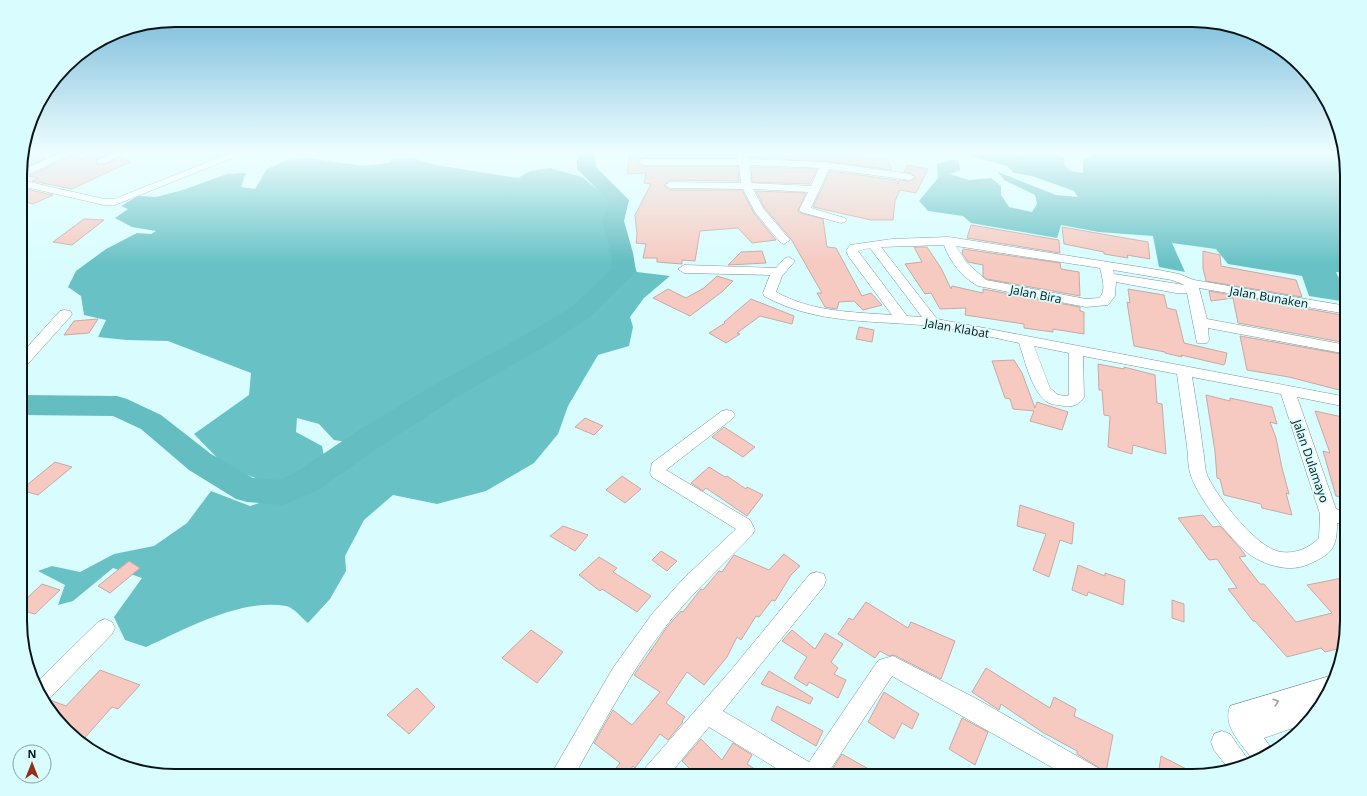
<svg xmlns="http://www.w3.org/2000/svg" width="1367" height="796" font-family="'Open Sans',sans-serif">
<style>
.forest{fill:#68c2c5}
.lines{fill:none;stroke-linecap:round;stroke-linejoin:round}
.river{fill:#64bdc0;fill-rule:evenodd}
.building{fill:#f6cac1;stroke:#c7a9a2}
.street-casing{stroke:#749596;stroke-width:1}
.street{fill:#fff;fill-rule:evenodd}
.oneway{stroke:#9ca1a2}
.labels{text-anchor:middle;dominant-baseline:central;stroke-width:3.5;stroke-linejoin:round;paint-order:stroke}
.street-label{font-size:12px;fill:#081516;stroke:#d9fdfe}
.rim{fill:none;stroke:#081516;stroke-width:2}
</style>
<rect width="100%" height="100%" fill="#d9fdfe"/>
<!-- forest -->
<g class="forest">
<path d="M964 152H1056L1065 159 1064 164 1071 171 1083 173V160L1091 158 1092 152H1344L1347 165V273L1336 272 1347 295V302L1309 296 1302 276 1228 264 1216 249 1172 243 1185 272 1159 267 1153 236 1099 232 1061 225 1057 238 971 223 963 216 928 211 919 201 938 178 937 164 952 159 959 161 960 170 950 174 969 180 991 178 1001 186V195L1009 207 1032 212 1037 204 1035 195 1004 180 998 172 1056 195 1078 197 1074 191 1032 176 1014 173 1007 166 961 153Z"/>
<path d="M309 158 363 166 388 163 393 159 413 158 436 165 518 178 530 171 550 168 582 177 613 202 608 223 637 272 670 276 644 298 630 317 633 327 629 346 598 355 568 406 558 434 534 463 486 491 437 504 393 495 364 520 345 556 346 571 330 599 308 623C302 618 293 607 286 606 241 598 185 629 146 647L125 640 114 617 142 578 113 568 73 601 58 605 65 585 38 571 52 566 80 572 114 554 154 546 187 523 211 491 250 506 330 479 378 447 334 440 319 424 297 418 296 432 322 446 325 461 295 479 271 484 226 467 194 434 249 395 251 373 168 341 126 340 98 337 106 320 84 315 81 296 68 287 76 271 106 249 137 233 151 234 156 231 132 227 115 218 128 209 121 206 138 196 156 197 183 190 227 174 246 173 241 187 255 189 267 169 287 160Z"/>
</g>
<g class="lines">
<!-- river -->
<path class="river" d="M577 152H595L596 167 629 200 624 221 633 253 636 271 632 276 591 316 552 342 452 400 375 450 318 490 283 505 247 502 236 499 189 470 141 429 113 416 21 415V395L117 396 127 399 161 415 211 454 253 478 280 480 296 472 353 434 432 386 534 330 573 306 612 269 611 253 602 221 609 201 577 169Z"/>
</g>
<!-- building -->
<g class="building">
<path d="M99 152 109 153 95 160 97 164H106L120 157 130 162 72 189 32 181 38 178 29 176 73 155 80 159Z"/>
<path d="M641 152H736V158H643L637 163 643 166H738L739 181 670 180 664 186 670 190H742L754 213 776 240 752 243 738 228 700 231 695 261 682 260V264L657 262V258H643L646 244 636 243 637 234 635 215 651 184 644 183 646 173 627 174 630 153Z"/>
<path d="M750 152H856L859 159H887L892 170 825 161 750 158Z"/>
<path d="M28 153 37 155 46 158 21 169V156Z"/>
<path d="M907 165 928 169 916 193 900 190 895 201 893 220H871L813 207 830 171 896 180 898 184 899 180 910 181 916 178 911 173 904 172Z"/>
<path d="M751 167 817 169 810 184 752 182Z"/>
<path d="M21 188 53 195 33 204 21 201Z"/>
<path d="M756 191 806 193 798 211 801 213 823 219 827 247 836 248 862 296 871 293 882 305 863 310 854 301 839 302 837 309 825 307 817 293H822L791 239 764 207Z"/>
<path d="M84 219 104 220 72 245 53 242Z"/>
<path d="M971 225 1059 240 1060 253 967 238Z"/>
<path d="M1062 227 1148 242 1150 259 1127 255 1128 258 1104 254V252L1064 244Z"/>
<path d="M914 247H927L941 268 951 289 952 286 983 293V289L1080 307V311L1084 312V334L1053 329V332L1024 328V324L965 315 966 308 940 309 931 293 925 294 905 264 922 262Z"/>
<path d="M963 249 1060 263 1061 269 1079 272 1080 296 987 279 983 276V265L968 262 962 253Z"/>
<path d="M762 251 766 263 728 265 741 252Z"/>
<path d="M1203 251 1220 255 1221 266 1296 280 1302 297 1206 281 1203 268Z"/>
<path d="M717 276 733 281 723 291 690 316 653 298 668 289 686 298 704 288Z"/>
<path d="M1128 289 1164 295 1167 308 1176 310 1184 343 1227 353 1225 363 1224 365 1181 355 1182 357 1165 353V352L1134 346 1127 302 1130 303Z"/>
<path d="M1209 291 1347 316V343L1238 323 1233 298 1211 301Z"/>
<path d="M751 299 794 316 792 324 760 316 737 333 740 334 726 343 709 333 725 323 724 322Z"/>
<path d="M98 319 89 333 64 335 74 321Z"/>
<path d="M859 327 874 330 872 342 856 339Z"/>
<path d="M1240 336 1347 355V392L1289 377 1247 370Z"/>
<path d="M1014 360 1022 373 1035 408 1037 402 1068 412 1062 430 1030 421 1034 411 1013 409 1010 399 1005 398 992 361Z"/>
<path d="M1098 364 1124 369V367L1155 375 1157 403 1162 404 1166 454 1133 445 1132 454 1108 447 1110 416 1104 415 1102 390H1099Z"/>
<path d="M1206 395 1230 401V398L1272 407 1277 424 1270 422 1276 438 1282 468 1289 494 1286 493 1292 515 1262 508 1261 504 1224 495 1220 479 1217 478 1215 451Z"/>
<path d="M1315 411 1347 418V499L1336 496 1323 451 1330 453Z"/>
<path d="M585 418 603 426 594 435 575 427Z"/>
<path d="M724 427 755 447 743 457 712 437Z"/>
<path d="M55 462 72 467 38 495 21 490Z"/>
<path d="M709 467 725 477 727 476 746 489 747 487 763 495 747 516 706 488 703 491 691 483Z"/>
<path d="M622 476 641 489 625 503 606 490Z"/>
<path d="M1020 505 1074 523 1072 544 1060 540 1049 577 1033 570 1046 534 1017 526Z"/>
<path d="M1203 515 1213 527 1220 526 1240 548 1246 556 1239 557 1260 584H1264L1296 622 1332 613 1307 585 1347 577V631L1341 648 1325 652 1321 648 1287 657 1255 621H1253L1228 589 1237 588 1217 559 1209 560 1178 518Z"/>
<path d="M563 526 588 535 575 551 550 536Z"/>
<path d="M661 551 677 561 667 571 652 560Z"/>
<path d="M784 554 800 566 791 575 775 601 772 600 759 617 756 616 741 640 737 637 727 657 704 685 687 672 666 703 685 717 682 721 683 722 668 740 660 734 635 768 633 766 626 776H610L620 763 594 743 613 710 632 725 660 692 634 675 667 627 681 611 683 612 701 589 703 590 719 571 722 572 734 555 769 570Z"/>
<path d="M599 557 617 568 613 572 651 596 637 612 602 589 600 591 579 575Z"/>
<path d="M129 561 140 568 110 593 98 586Z"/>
<path d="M1078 565 1105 576V573L1125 580 1123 605 1088 592 1087 596 1072 590Z"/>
<path d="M42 584 60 590 35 614 21 610V604Z"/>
<path d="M1172 600 1184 604V622L1172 618Z"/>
<path d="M866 602 908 628 911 622 955 641 941 679 894 655 889 656 880 651 875 658 838 634 849 618 853 620Z"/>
<path d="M531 630 563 652 537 683 502 658Z"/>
<path d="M792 630 815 649 825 633 843 644 831 662 838 668 834 674 846 680 838 698 809 682 807 686 794 678 807 657 782 641Z"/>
<path d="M986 668 1050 708 1054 697 1076 709 1074 716 1113 735 1106 772 1077 754V751L1042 732 1001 704 999 710 972 692Z"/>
<path d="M100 670 140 685 118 709 112 707 82 741 46 707 45 703 50 700 66 706Z"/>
<path d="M769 671 813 698 810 704 761 684Z"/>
<path d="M417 688 435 707 409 734 387 715Z"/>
<path d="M884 692 919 714 912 729 902 723 894 739 868 722Z"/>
<path d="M777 706 823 731 816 746 771 720Z"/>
<path d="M962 718 988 732 975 765 949 749Z"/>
<path d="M701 739 722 760 733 743 752 755 747 764 766 776H716L706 769 700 776H697L682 761Z"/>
<path d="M842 754 881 776H828Z"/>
<path d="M1161 756 1200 776H1158Z"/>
</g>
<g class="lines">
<!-- street casing -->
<g class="street-casing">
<g id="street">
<path d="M62 152H75L21 178V171Z"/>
<path d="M114 152H127L105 163H97L96 161Z"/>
<path d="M233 152H247L115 205H104L21 186V180L104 199H114Z"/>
<path d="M738 152H748V159L825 162 910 174 915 177 910 180 829 169 811 208 845 218 847 220 845 222 841 223 801 212 799 210 808 192 753 189 763 208 790 240 784 244 780 242 755 212 743 189 670 188 665 185 670 182 741 183 739 165H643L638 162 643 159H738ZM749 165 819 168 811 186 751 183Z"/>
<path d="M949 237 1159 270 1179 274 1194 280 1347 306V314L1199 288 1207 319 1347 345V354L1208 328 1209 340 1207 343H1197L1187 293H1176L1116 282 1115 296 1108 305 1086 307 978 286C962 277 950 262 944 245L881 247 937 319 1347 397V407L1297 397 1336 509 1347 512V526L1337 523C1337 548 1332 554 1309 564 1292 572 1272 567 1257 559 1235 548 1199 499 1191 476 1188 468 1188 456 1187 446 1184 422 1180 398 1177 374L1083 356 1084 397C1080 404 1072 408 1064 406 1059 405 1053 405 1049 403 1032 394 1025 360 1019 343 990 337 961 329 932 326 875 320 816 325 764 296L763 293 770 275 684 273 678 269 684 265 776 268 785 258 789 257 795 261 782 276 776 292C812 312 852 312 892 315L849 257 846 251 850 245 892 239ZM956 246 1100 268C1102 278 1107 291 1099 298L1086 299 986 280 966 262ZM870 248 922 317 907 316 858 251ZM1113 270 1172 280 1185 285 1114 274ZM1034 346 1069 353V395L1067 396 1058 395 1050 388ZM1192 377 1281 394 1320 514 1319 538C1309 548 1296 554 1281 552 1257 549 1218 498 1208 477 1204 469 1205 458 1203 450 1200 425 1196 401 1192 377Z"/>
<path d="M65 310 70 311 72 314 70 317 26 366 21 368V354L60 311Z"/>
<path d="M727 410 732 411 735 415 732 419 666 470 750 520 755 530 752 535C723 565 692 593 666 626 630 672 603 725 574 776H550L613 668 652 614 683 579 736 529 652 477 650 473 652 463 722 411Z"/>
<path d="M817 572 824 574 826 580 824 586 723 711 809 762 875 665 879 660 893 656 977 699 1098 768 1101 776H1067L892 676 826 776H789L709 727 668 776H642L645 768 732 669 810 574Z"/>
<path d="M105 619 112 622 115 628 112 634 48 700 44 702 37 682 98 622Z"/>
<path d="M1330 676 1333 677 1326 697 1320 699 1324 701 1307 723 1264 738 1274 752 1269 755 1253 760C1242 744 1222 727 1230 706Z"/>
<path d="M1222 731 1230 734 1249 761 1228 768 1214 750 1211 742 1214 734Z"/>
</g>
</g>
<!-- street -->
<use href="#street" class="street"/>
</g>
<!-- one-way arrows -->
<defs><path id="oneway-chevron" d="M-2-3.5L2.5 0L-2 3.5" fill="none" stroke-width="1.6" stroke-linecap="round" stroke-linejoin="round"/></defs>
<use class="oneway" href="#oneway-chevron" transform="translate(1276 702) rotate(-17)"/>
<!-- sky -->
<linearGradient id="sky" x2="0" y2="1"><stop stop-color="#73b8d8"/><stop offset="0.58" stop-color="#eefeff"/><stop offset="1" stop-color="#eefeff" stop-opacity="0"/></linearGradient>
<rect width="1367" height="263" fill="url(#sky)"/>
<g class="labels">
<!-- street labels -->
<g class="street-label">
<text transform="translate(1036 294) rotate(11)">Jalan Bira</text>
<text transform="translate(1269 297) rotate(10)">Jalan Bunaken</text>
<text transform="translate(957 328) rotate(10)">Jalan Klabat</text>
<text transform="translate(1311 461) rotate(71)">Jalan Dulamayo</text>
</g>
</g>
<!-- crop -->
<path d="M0 0H1367V796H0ZM175 27H1192A148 148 0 0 1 1340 175V621A148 148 0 0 1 1192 769H175A148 148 0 0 1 27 621V175A148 148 0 0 1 175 27Z" fill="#d9fdfe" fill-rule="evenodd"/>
<path class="rim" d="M175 27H1192A148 148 0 0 1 1340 175V621A148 148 0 0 1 1192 769H175A148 148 0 0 1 27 621V175A148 148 0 0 1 175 27Z"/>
<!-- north arrow -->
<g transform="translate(32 764)"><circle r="19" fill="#d9fdfe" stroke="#85a0a1"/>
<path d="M0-3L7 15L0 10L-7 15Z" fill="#972e1c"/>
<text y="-6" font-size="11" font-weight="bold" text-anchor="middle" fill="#081516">N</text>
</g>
</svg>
